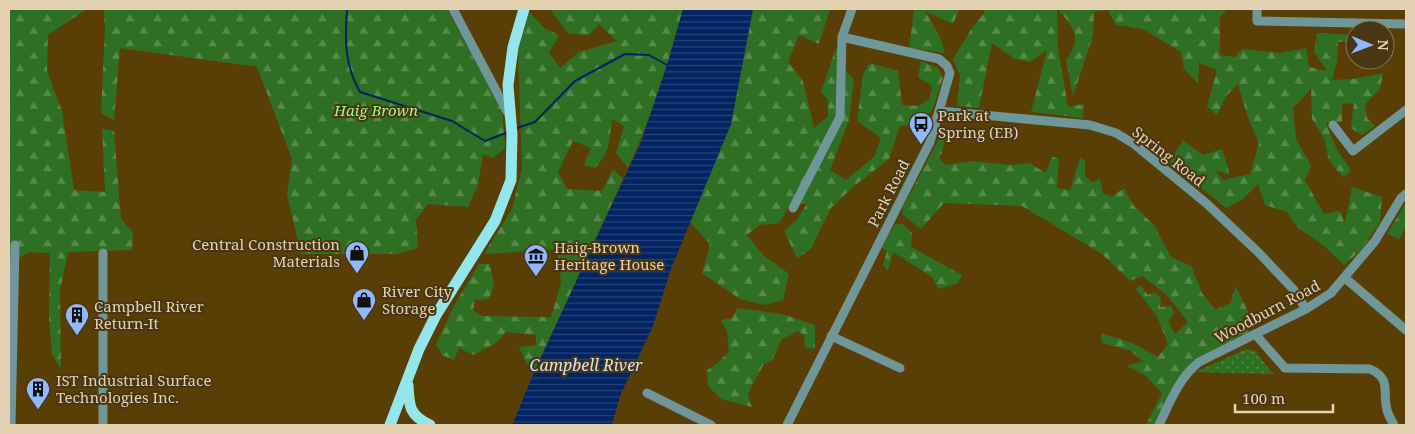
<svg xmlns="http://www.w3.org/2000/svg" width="1415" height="434" font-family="'Noto Serif',serif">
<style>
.grass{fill:url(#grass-dots)}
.forest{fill:url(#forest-firs)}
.water{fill:url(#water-rules)}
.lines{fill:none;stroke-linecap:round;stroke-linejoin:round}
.stream{stroke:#032462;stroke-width:2}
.minor{stroke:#6f9698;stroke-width:9}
.major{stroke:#93e6ec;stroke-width:11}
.labels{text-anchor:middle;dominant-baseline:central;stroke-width:4;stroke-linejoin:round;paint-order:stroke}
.park-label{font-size:15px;font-style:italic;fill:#9afb8b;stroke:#493613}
.poi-label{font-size:15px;fill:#e4d1b1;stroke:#493613;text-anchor:start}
.street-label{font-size:15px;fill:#e4d1b1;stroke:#493613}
.water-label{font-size:16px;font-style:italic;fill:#d4e2f9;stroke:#493613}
</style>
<defs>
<pattern id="grass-dots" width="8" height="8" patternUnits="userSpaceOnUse" patternTransform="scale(1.25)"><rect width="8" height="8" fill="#2e6f24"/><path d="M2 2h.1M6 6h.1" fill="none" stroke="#56894b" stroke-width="1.8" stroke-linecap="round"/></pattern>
<pattern id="forest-firs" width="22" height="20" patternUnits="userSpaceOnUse" patternTransform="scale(1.25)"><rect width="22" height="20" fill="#2e6f24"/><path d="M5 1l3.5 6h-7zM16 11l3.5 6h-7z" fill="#56894b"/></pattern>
<pattern id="water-rules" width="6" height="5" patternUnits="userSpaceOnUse" patternTransform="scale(1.25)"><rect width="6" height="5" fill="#032462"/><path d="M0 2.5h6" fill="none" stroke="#284376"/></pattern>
</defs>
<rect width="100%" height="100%" fill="#593f06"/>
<!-- grass -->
<path class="grass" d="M1246 349 1255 351 1273 374 1196 372Z"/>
<!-- forest -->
<g class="forest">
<path d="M9 9H87L48 35 47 71 62 111 74 190 105 192 102 129 114 131 121 219 133 233 132 250 68 252 60 291 61 369 52 354 49 318 50 253 30 252 9 263Z"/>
<path d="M104 9H447L502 109 505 148 493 158 483 154 478 185 468 207 428 204 416 220 418 248 397 254H301L287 194 292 159 257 67 120 48 114 120 101 113 105 29Z"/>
<path d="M550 9H683C668 63 652 117 628 168L616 153 624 126 612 119C609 141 611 151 595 168L584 165 591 148 573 141 558 172 567 189 602 191 613 169 623 179 535 370 527 364 519 347 536 345V335L506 332 496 343 473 355 459 348 454 360 442 355 436 344 455 304 479 264H490L494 285 489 299 475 300 473 310 482 316 551 317 561 283 558 249 484 254 512 209 522 168 518 50 529 12 544 28 559 35 549 53 560 68 579 52 617 41 599 24 589 35 569 34Z"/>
<path d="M753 9H830L819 44 799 35 788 62 803 81 814 128 828 117V100L821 92 836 48 845 52 844 69 854 80 849 120 830 170 846 180 874 157 881 138 857 121 863 75 869 63 898 71 902 105 918 106 930 99 932 86 918 77 921 61 938 68 943 78 932 111 910 125 900 126 889 159 853 187 831 208 811 249 797 258 784 231 797 220 807 203 790 205 779 223 760 225 747 235 763 255 789 274 783 300 764 305 740 299 702 273 710 244 690 222 731 124Z"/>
<path d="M914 9H959L953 24 925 11 940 37 945 53 909 48Z"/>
<path d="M982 9H1057L1058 48 1068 107 1084 104 1083 118 1031 112 1047 50 1030 62 1015 59 992 43 979 108 957 106 960 74 953 59 972 28 985 12Z"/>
<path d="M1058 9H1227L1220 18V55L1235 57 1242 49 1280 53 1306 48 1309 67 1327 71 1314 52 1317 33 1355 35V59L1350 54V42H1338L1337 61 1332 80 1353 79 1383 73 1380 89 1365 104 1367 118 1375 126 1362 135 1351 128 1354 103 1342 104V122L1326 123 1337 150 1351 170 1344 178 1329 161 1325 140 1312 119 1311 89 1293 108 1296 139 1311 165 1305 180 1324 214 1340 211 1345 223 1352 187 1382 197 1380 222 1361 250 1344 265 1323 245 1297 227 1287 212 1265 205 1258 184 1243 199 1226 208 1169 163 1183 140 1203 155 1222 149 1230 175 1215 170 1223 180 1250 174 1259 143 1248 118 1238 84 1227 95 1217 115 1207 107 1217 70 1199 63 1198 84 1184 69 1181 52 1143 29 1116 25 1108 10 1094 12 1093 36 1073 96 1066 60C1083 36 1074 29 1058 9Z"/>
<path d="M942 133 948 142 944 143 942 153 938 157 945 165 973 161 1010 165 1029 163 1046 173 1052 157 1059 158 1057 188 1070 190 1080 158 1085 160V176L1093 183 1100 178 1103 194 1113 196 1124 188 1134 206 1154 225 1171 257 1191 266 1202 293 1215 310 1230 303 1236 286 1249 314 1241 317 1246 321 1249 333 1192 361 1181 375 1156 425H1146L1162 393 1146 376 1127 366 1143 361 1129 350 1102 343 1101 333 1132 343 1158 357 1168 344 1157 316 1136 289 1140 285 1148 295 1155 292 1161 299 1160 307 1171 306 1174 314 1168 321 1175 334 1188 322 1167 295 1142 276 1130 281 1102 254 1022 206 944 203 921 229 902 214 903 207Z"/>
<path d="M1406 203V227L1399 239 1387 234Z"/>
<path d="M895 224H902L912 233 911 247 962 275 958 283 938 289 932 277 893 252 888 271 883 265 887 251 882 247Z"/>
<path d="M737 308 782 314 815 325V349L805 348 804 335 798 331 781 340 772 361 764 364 751 387 748 394 752 407 721 399 708 386 707 370 716 364 729 352 727 331 721 320 732 318Z"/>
</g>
<!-- water -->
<path class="water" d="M683 9H753L731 124 671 269 653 326 620 396 612 425H512L535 370 641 142 667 65Z"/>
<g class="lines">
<!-- stream -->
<g class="stream">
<path d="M347 9C345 40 344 64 360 92L452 121 485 141 506 133"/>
<path d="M517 128 535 122 575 81 625 54 649 55 667 65"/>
</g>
<!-- minor -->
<g class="minor">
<path d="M453 9 509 115"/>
<path d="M1257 9V21L1406 24"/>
<path d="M939 111 1090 125 1116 133 1134 144 1206 203 1258 252 1293 289 1306 309"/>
<path d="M1333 125 1353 151 1406 110"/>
<path d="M793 208 840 117 842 37 852 9"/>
<path d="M1345 278 1406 330"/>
<path d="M1255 334 1285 368 1370 369C1392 379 1382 391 1387 410 1388 415 1392 421 1394 425"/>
<path d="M831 336 900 368"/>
<path d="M647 393 711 425"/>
<path d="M11 425 15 245"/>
<path d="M103 425V253"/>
<path d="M787 425 930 142 950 73 947 66 939 59 842 37"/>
<path d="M1159 425C1170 402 1179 378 1199 362L1306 309 1331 293 1375 241 1401 198 1406 194"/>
</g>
<!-- major -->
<g class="major">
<path d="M408 385C409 406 409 415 430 425"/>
<path d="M390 425 419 349 436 315 495 221 511 180 512 135 508 85 513 47 524 9"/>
</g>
</g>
<!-- icons -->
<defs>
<g id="bus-pin" transform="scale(1.25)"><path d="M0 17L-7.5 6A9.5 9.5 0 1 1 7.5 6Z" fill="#90b8fd" stroke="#493613"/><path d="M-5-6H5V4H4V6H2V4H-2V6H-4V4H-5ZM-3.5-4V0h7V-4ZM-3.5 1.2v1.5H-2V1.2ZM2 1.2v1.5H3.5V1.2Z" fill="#111"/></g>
<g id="shop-pin" transform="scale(1.25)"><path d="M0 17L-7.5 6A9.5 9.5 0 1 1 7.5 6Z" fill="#90b8fd" stroke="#493613"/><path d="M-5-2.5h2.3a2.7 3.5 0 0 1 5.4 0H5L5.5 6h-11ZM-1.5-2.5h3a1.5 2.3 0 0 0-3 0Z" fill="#111"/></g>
<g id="museum-pin" transform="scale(1.25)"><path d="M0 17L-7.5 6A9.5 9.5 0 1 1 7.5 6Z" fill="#90b8fd" stroke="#493613"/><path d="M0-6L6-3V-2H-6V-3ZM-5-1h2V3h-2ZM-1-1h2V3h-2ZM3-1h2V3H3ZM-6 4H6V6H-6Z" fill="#111"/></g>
<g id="building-pin" transform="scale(1.25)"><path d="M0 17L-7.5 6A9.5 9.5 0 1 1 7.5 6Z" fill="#90b8fd" stroke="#493613"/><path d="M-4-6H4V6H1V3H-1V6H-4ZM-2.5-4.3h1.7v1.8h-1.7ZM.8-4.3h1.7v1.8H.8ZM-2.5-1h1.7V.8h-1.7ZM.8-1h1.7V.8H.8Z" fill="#111"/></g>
</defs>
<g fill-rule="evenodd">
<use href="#bus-pin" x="921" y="124"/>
<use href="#shop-pin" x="357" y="253"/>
<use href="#museum-pin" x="536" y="256"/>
<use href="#shop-pin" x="364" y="300"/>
<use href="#building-pin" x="77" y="315"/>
<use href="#building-pin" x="38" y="389"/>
</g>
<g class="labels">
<!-- park labels -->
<g class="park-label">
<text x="376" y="110">Haig Brown</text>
</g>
<!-- poi labels -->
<g class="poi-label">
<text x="938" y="115">Park at<tspan x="938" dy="17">Spring (EB)</tspan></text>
<text x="340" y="244" text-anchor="end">Central Construction<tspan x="340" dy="17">Materials</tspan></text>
<text x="554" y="247">Haig-Brown<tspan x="554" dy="17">Heritage House</tspan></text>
<text x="382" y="291">River City<tspan x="382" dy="17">Storage</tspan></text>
<text x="94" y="306">Campbell River<tspan x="94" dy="17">Return-It</tspan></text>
<text x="56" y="380">IST Industrial Surface<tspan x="56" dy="17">Technologies Inc.</tspan></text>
</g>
<!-- street labels -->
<g class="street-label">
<text transform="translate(1169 156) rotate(38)">Spring Road</text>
<text transform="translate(888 193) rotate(-63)">Park Road</text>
<text transform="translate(1267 311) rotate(-28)">Woodburn Road</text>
</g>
<!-- water labels -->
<g class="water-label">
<text x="586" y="365">Campbell River</text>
</g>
</g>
<!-- border -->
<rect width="1415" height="434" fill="none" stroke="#e4d1b1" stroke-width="20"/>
<!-- north arrow -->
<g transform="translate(1370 45) rotate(91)"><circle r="24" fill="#493613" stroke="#877452"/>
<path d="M0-4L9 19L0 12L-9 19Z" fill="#90b8fd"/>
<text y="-8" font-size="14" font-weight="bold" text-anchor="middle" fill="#e4d1b1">N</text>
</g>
<!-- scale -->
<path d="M1235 404v8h98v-8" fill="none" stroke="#e4d1b1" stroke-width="2.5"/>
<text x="1242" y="404" font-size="15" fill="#e4d1b1" stroke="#493613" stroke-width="4" paint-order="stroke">100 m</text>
</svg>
